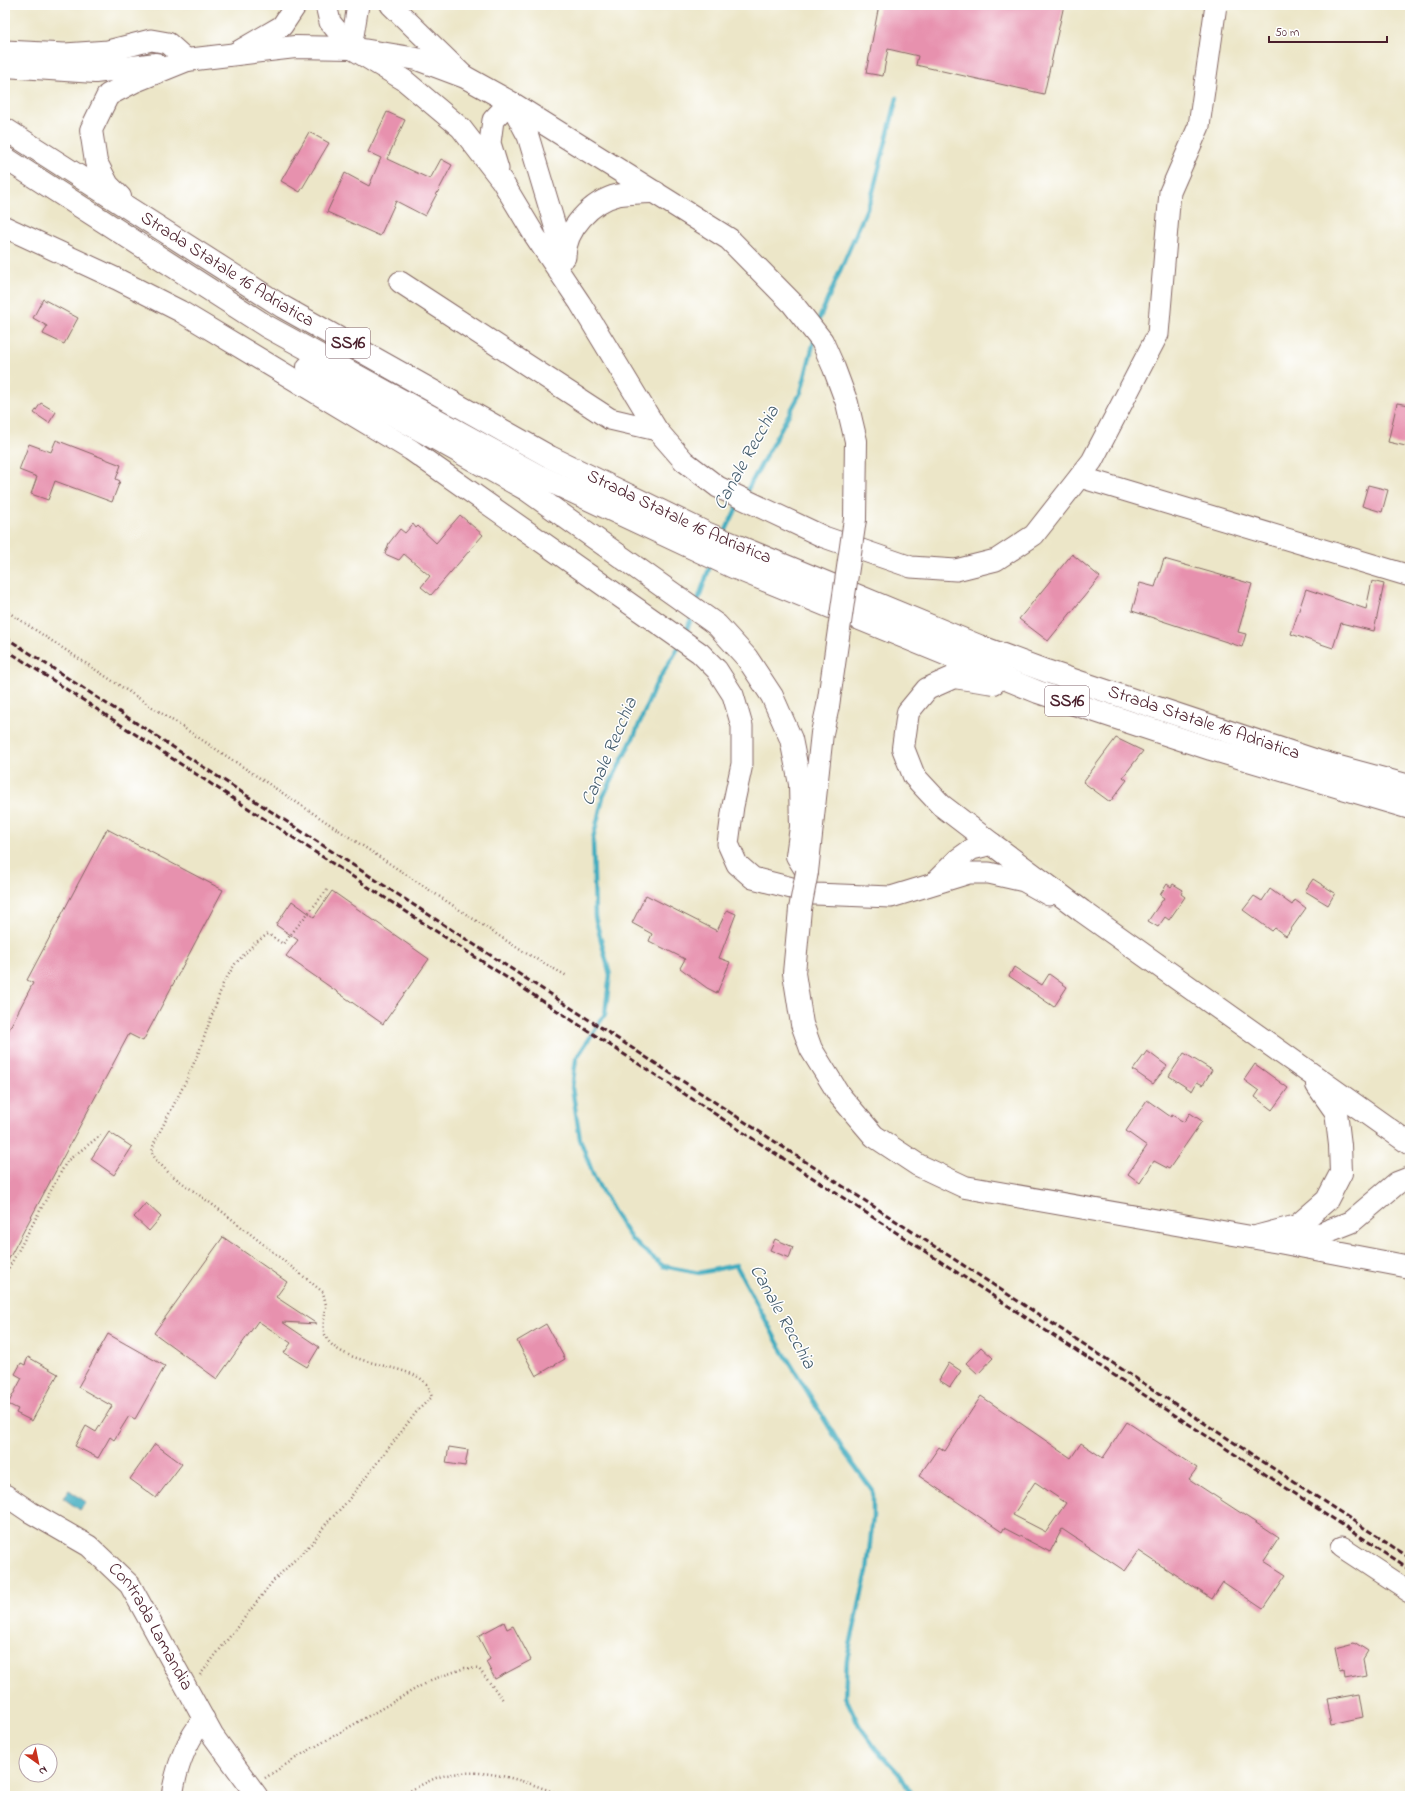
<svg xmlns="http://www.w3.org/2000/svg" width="1415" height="1801" font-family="'Indie Flower',sans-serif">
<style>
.water{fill:#40acbf;stroke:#456675}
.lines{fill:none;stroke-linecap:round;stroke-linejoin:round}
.stream{stroke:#40acbf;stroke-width:4.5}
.building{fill:#e791ae;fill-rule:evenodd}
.minor-casing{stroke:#836562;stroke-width:23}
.major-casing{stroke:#836562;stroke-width:24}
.highway-casing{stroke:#836562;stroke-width:24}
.path{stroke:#836562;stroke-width:2.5;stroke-dasharray:1 3;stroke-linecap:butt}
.minor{stroke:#fff;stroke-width:21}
.major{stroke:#fff;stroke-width:22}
.highway{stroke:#fff;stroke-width:22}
.rail{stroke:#4a1f2b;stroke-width:3;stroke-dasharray:6 3;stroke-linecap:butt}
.major-bridge-casing{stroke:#836562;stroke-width:24;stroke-linecap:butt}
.major-bridge{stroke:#fff;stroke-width:22}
.labels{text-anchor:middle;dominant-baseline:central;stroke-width:3;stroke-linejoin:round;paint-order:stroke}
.shield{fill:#fff;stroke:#80626b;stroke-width:1}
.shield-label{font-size:17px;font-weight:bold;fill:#4a1f2b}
.street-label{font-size:18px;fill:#4a1f2b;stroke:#fff}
.water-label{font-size:19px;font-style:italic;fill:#465e6e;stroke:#fff}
</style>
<rect width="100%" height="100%" fill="#fff"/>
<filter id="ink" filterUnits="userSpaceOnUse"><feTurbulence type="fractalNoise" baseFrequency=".025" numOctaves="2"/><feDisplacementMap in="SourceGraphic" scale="8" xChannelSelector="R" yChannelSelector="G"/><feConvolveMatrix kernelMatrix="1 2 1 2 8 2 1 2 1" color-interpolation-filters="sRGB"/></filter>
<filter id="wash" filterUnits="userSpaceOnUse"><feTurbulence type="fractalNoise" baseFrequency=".012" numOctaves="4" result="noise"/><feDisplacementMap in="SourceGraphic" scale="16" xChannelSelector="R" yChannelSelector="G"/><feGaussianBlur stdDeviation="0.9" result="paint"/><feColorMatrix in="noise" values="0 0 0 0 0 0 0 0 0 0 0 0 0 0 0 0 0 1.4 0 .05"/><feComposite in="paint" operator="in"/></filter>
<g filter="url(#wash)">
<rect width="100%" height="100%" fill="#ece6c8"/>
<!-- water -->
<path class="water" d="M69 1490 86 1502 80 1510 63 1498Z"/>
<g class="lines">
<!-- stream -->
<g class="stream">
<path d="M817 324 871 199 897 98"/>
<path d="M745 494 801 392 814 341"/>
<path d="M724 534 739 503"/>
<path d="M697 603 711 563"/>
<path d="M685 635 692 616"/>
<path d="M680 645 655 686 635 734 603 797 593 839 595 917 610 975 605 1014 576 1059 572 1088 580 1139 594 1177 614 1213 632 1240 663 1266 699 1273 736 1265 779 1345 845 1453 873 1491V1516L867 1571 847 1659 845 1696 859 1725 876 1749 901 1776 912 1796"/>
</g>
</g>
<g id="blocks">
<!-- building -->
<g class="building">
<path d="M879 5H1064L1044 94 916 65 918 56 888 49 883 76 866 73Z"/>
<path d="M387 112 405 120 387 159 430 179 441 159 452 165 425 216 396 201 380 236 327 212 345 173 369 186 381 158 368 152Z"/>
<path d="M309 132 329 143 300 192 281 181Z"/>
<path d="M43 299 78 318 64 344 43 334 47 326 33 318Z"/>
<path d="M41 403 56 412 49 423 34 413Z"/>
<path d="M1397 403 1410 405V447L1388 442Z"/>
<path d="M56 440 121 465 116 479 120 481 112 502 55 481 48 500 31 494 37 477 19 470 29 444 51 452Z"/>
<path d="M1368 485 1388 490 1382 512 1362 506Z"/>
<path d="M460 515 483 535 431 595 421 587 430 576 404 554 399 560 385 554 389 543 400 529 405 533 413 524 416 528 418 526 436 543Z"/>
<path d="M1072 554 1100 577 1048 641 1019 619Z"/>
<path d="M1164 559 1252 584 1238 632 1246 634 1242 647 1132 611 1140 583 1155 587Z"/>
<path d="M1372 581 1384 584 1374 631 1341 623 1333 648 1291 634 1306 589 1366 609Z"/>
<path d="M1116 738 1143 751 1123 777 1127 780 1110 802 1083 782Z"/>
<path d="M107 829 223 890 143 1041 129 1034 5 1266V1037L33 983 27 980Z"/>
<path d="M1313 879 1335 893 1328 905 1305 891Z"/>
<path d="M1167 884 1171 887 1173 884 1183 890 1181 894 1185 897 1169 920 1165 917 1158 927 1148 921 1164 898 1160 895Z"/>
<path d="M1270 889 1292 905 1295 900 1306 908 1286 936 1275 928 1272 931 1243 910 1254 896 1262 901Z"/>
<path d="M332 891 429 959 383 1024 286 956 298 940 276 925 292 901 314 917Z"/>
<path d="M646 895 717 931 727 910 736 914 719 958 730 962 717 993 707 988 680 968 685 959 649 941 652 934 632 923Z"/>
<path d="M1014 967 1042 985 1049 974 1067 987 1054 1007 1009 976Z"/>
<path d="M1147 1051 1167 1066 1153 1084 1133 1070Z"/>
<path d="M1184 1053 1212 1070 1203 1085 1197 1082 1192 1091 1169 1076Z"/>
<path d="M1255 1064 1288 1088 1272 1110 1255 1097 1259 1091 1244 1080Z"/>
<path d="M1147 1100 1171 1117 1172 1115 1184 1122 1190 1113 1202 1121 1169 1169 1154 1161 1140 1183 1128 1174 1147 1146 1126 1131Z"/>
<path d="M109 1132 132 1147 114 1175 91 1159Z"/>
<path d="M146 1203 161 1217 149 1231 134 1217Z"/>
<path d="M223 1237 287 1282 276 1297 317 1324 282 1322 319 1347 307 1367 284 1353 291 1343 258 1321 217 1379 154 1333Z"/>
<path d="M775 1239 793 1247 789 1258 770 1250Z"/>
<path d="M546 1324 565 1359 536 1376 517 1341Z"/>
<path d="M108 1334 165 1366 135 1419 129 1416 114 1440 110 1437 98 1458 75 1446 86 1426 96 1432 112 1406 78 1387Z"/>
<path d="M981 1347 993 1358 978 1374 966 1363Z"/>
<path d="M28 1357 58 1374 32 1421 16 1413 18 1409 8 1404 22 1378 15 1374 21 1363 25 1365Z"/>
<path d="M949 1363 961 1371 950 1387 939 1380Z"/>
<path d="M981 1396 1071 1458 1081 1443 1103 1458 1127 1422 1197 1468 1189 1479 1279 1538 1264 1561 1286 1575 1263 1609 1223 1582 1212 1599 1139 1551 1125 1571 1062 1529 1050 1552 1004 1528 1002 1532 919 1476 939 1447 945 1451ZM1035 1482 1066 1503 1046 1532 1013 1515Z"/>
<path d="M155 1444 182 1464 156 1498 130 1479Z"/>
<path d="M449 1447 468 1450 465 1466 446 1463Z"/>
<path d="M504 1622 507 1629 513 1626 531 1660 495 1679 486 1662 490 1659 478 1636Z"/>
<path d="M1354 1642 1368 1651 1363 1659 1366 1675 1345 1679 1344 1671 1340 1672 1335 1647Z"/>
<path d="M1359 1694 1363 1717 1331 1724 1326 1700Z"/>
</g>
</g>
</g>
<g filter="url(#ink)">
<use href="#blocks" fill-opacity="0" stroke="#836562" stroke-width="1"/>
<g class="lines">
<!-- minor casing -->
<g class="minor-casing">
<g id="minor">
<path d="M326 5 330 22 351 48 404 80 461 128 502 181 535 236 580 303 657 430 684 461 718 487 824 537 911 567 956 570 996 560 1034 535 1092 461 1158 334 1170 192 1199 126 1216 5"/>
<path d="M391 5 465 77"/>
<path d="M351 48 358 5"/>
<path d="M5 51 65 54 108 51 151 40 168 43 187 60"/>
<path d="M234 54 282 26 296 5"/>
<path d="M498 169 490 143 493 120 510 102 528 136 564 256"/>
<path d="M5 227 117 279 180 311 411 450 700 653 717 670 733 695 742 726V764L733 806 728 844 737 864 753 878 815 894 891 897 969 873H989L1024 881 1049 895"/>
<path d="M565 257C565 229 592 201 618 195 630 193 644 193 656 192"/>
<path d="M400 282 610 419 657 430"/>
<path d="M1080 477 1410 576"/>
<path d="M936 881 958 859 972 849 992 844"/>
<path id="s1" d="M5 1495 30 1512 89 1546 130 1585 213 1736 257 1796"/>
<path d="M1342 1547 1410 1592"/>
<path d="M172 1796C176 1769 186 1741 204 1719"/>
</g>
</g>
<!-- major casing -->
<g class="major-casing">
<g id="major">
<path d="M187 60 295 47 351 48 417 59 465 77 510 102 729 239 792 303 822 341 834 368 847 403 856 441 855 519"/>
<path d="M992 844 1082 911 1410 1144"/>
<path d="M807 872 822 733 828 706"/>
<path d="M800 909 794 973 802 1024 811 1049 840 1096 874 1136 918 1165 965 1187 1279 1242 1410 1267"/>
<path d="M1259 1236 1297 1226 1327 1200 1341 1173 1340 1145 1336 1112 1317 1085"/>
<path d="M1290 1240 1323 1233 1351 1222 1397 1183 1410 1178"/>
</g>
</g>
<!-- highway casing -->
<g class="highway-casing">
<g id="highway">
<path d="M5 66 95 72 156 64"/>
<path id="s2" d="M5 129 283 307 550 457 706 533 979 646 1046 671 1317 761 1410 786"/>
<path d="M5 158 266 326 537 475 733 567 1038 692 1211 749 1410 808"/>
<path d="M120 197 108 185 96 162 91 130 108 95 135 81 187 60"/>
<path d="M308 367 527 490 717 625 747 658 772 696 791 739 800 784 801 827 797 856 807 872"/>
<path d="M992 844 941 805 914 776 903 748 908 712 927 689 954 677 994 683"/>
</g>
</g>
<!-- path -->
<g class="path">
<path d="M5 610 522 951 567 976"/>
<path d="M5 1275 67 1161 101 1135"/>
<path d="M200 1675 273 1581 313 1542 326 1524 346 1503 418 1410 432 1397C429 1389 426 1381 418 1377 395 1364 338 1362 326 1337 321 1327 325 1318 326 1307 326 1303 324 1297 323 1292L224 1213 170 1174 156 1160 152 1153 154 1143 186 1081 200 1049 223 984 235 964 255 943 268 934 283 944 327 890"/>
<path d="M265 1778 299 1756 431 1680 465 1668 479 1669 504 1701"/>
<path d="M400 1796C412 1790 424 1783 436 1778 479 1764 523 1780 563 1796"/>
</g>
<!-- minor -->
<use href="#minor" class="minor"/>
<!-- major -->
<use href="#major" class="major"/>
<!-- highway -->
<use href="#highway" class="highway"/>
<!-- rail -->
<g class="rail">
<path d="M5 637 1410 1558"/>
<path d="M5 649 1410 1569"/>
</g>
<!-- major-bridge casing -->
<g class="major-bridge-casing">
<g id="major-bridge">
<path d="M828 706 855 519"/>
<path d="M800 909 807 872"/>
</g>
</g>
<!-- major-bridge -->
<use href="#major-bridge" class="major-bridge"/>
</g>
</g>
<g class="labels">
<!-- shield labels -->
<g class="shield">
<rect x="326" y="328" width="44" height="30" rx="3"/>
<rect x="1045" y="686" width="44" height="30" rx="3"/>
</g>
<g class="shield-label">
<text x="348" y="343">SS16</text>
<text x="1067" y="701">SS16</text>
</g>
<!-- street labels -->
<g class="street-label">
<text stroke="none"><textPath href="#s2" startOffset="263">Strada Statale 16 Adriatica</textPath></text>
<text stroke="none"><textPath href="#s2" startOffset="779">Strada Statale 16 Adriatica</textPath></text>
<text stroke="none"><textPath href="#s2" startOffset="1343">Strada Statale 16 Adriatica</textPath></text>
<text stroke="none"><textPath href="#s1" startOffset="201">Contrada Lamandia</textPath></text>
</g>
<!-- water labels -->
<g class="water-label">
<text transform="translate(747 458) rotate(-61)">Canale Recchia</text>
<text transform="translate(610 752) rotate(-67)">Canale Recchia</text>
<text transform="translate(782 1317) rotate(61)">Canale Recchia</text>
</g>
</g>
<!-- margin -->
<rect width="1415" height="1801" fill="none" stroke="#fff" stroke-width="20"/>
<!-- north arrow -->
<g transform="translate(38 1763) rotate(147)"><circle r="19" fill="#ffffff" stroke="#b7a5aa"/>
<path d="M0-3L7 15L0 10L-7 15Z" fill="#c8321e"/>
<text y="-6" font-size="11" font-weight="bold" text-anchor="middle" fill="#4a1f2b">N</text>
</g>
<!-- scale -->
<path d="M1269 36v6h118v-6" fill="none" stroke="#4a1f2b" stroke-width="2"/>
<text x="1275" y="36" font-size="12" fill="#4a1f2b" stroke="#ffffff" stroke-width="3" paint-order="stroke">50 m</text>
</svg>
